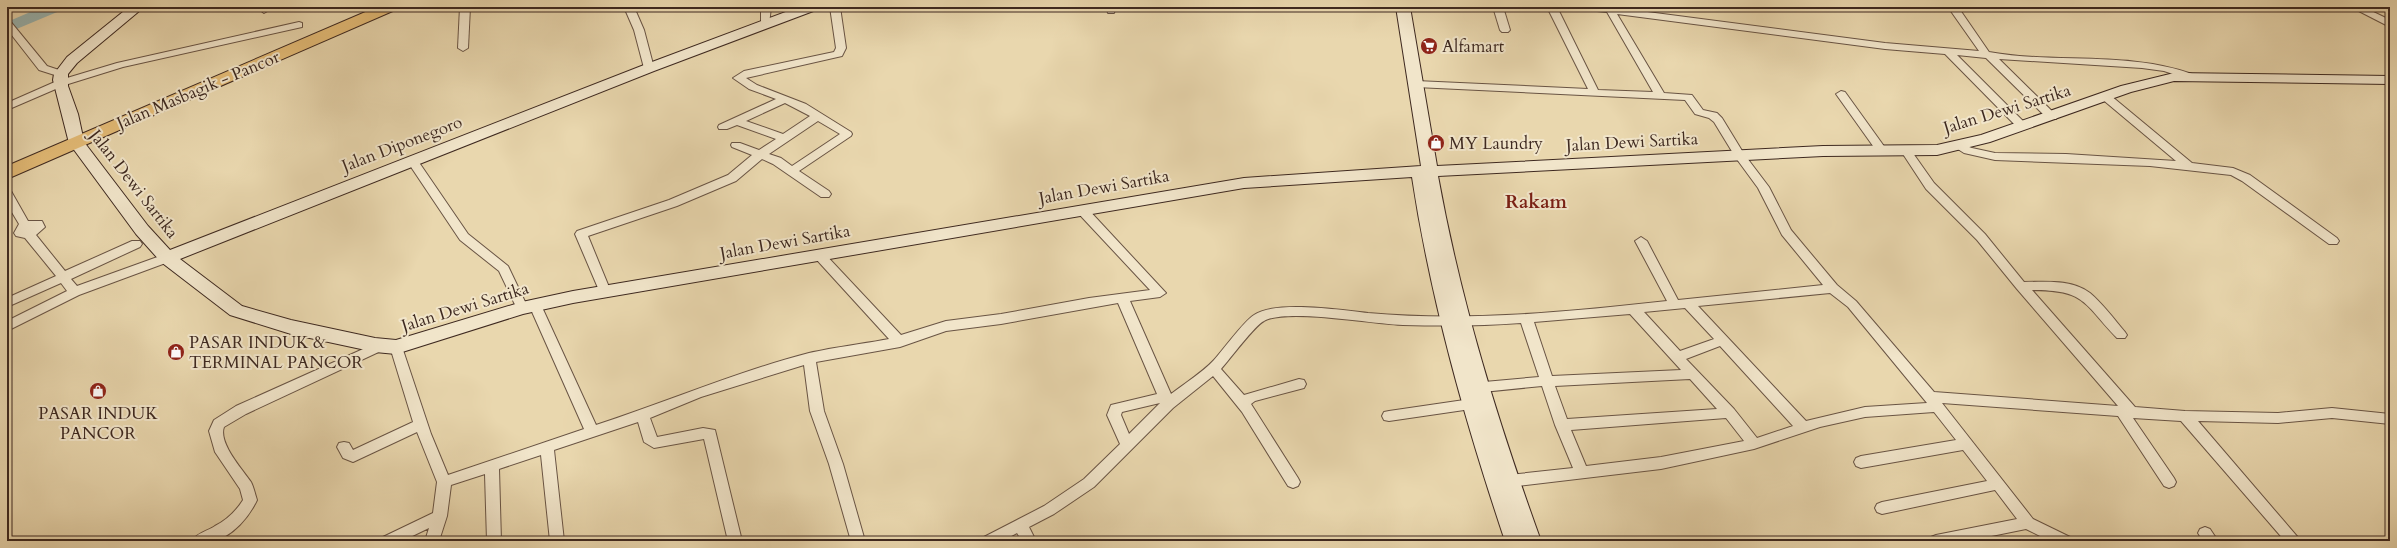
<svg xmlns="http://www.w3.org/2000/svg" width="2397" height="548" font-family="Cardo,serif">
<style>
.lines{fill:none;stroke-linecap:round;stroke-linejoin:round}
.river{fill:#9ab7b4;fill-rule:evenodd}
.street-casing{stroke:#695444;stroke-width:2}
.secondary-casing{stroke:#3e2920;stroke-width:2}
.primary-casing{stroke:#3e2920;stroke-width:2}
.street{fill:#f1e5ca;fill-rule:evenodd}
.secondary{fill:#f1e5ca;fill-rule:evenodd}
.primary{fill:#e4bc77;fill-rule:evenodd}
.labels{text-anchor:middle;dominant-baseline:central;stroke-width:4;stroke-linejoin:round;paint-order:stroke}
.poi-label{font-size:17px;fill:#3e2920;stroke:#f1e5ca;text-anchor:start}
.street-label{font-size:17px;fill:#3e2920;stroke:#f1e5ca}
.quarter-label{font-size:19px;font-weight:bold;fill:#7a1f14;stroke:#f1e5ca}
</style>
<rect width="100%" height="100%" fill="#e9d7ae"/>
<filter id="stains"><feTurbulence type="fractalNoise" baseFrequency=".005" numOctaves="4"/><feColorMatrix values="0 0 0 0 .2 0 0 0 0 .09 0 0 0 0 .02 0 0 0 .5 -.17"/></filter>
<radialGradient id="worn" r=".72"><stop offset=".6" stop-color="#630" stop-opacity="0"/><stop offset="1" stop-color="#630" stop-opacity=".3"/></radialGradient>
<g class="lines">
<!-- river -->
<path class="river" d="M42 7H64L62 10 7 33V22Z"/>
<!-- street casing -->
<g class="street-casing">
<g id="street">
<path d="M256 7H266L269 10 264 13Z"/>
<path d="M460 7H470L468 48 463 51 458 48Z"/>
<path d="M624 7H634L644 30 654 68 653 70H645L644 68 634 30Z"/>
<path d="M761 7H771L769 25H763L761 23Z"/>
<path d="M830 7H840L846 48 842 56 746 78 757 85 806 104 851 132 852 134 851 136 799 171 829 191 831 194 829 197H821L773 164 762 159 736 181 677 206 588 236 611 292 609 295H601L575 234 577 231 669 200 728 175 752 155 732 147 731 145 732 143H740L759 150 776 139 737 125 727 129H719L718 127 719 125 776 99 749 89 733 78 744 71 834 52 836 48ZM785 103 810 116 783 134 746 121ZM818 121 840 134 792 166 781 158 769 154Z"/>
<path d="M1106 7H1116L1114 13H1108Z"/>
<path d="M1493 7H1503L1510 30 1508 32H1502L1500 30Z"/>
<path d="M1547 7H1557L1598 90 1653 92 1607 12 1587 10 1582 7H1609L1885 43 1979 51 1948 7H1958L1989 52C2056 64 2127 51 2192 74L2193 76 2188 79 2164 71 2142 68 1999 59 2056 115 2057 117 2056 119H2048L1986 58 1957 55 2026 124 2027 126 2022 129 2018 128 1945 54 1885 49 1617 14 1664 93 1692 95 1703 110 1717 113 1722 118 1744 154 1769 187 1791 230 1837 285 1856 301 1934 392 2118 406 2017 289 1977 240 1926 189 1901 151 1906 148 1910 149 1934 183 1985 234 2024 282C2046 282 2072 279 2090 293 2103 304 2114 319 2125 332L2127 335 2125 338H2117C2083 303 2086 290 2032 290L2135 407 2185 411 2278 413 2332 408 2390 414V424L2332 418 2278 423 2198 421 2301 541H2285L2181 421 2133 418 2174 478 2176 482 2174 486 2169 488 2164 486 2118 416 1942 403 2033 519 2070 537 2072 541H2050L2026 529 1967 541H1929L1931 537 1936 535 2017 519 1995 490 1882 514 1877 512 1875 508 1877 504 1882 502 1987 481 1963 450 1861 468 1856 466 1854 462 1856 458 1861 456 1956 440 1934 412 1865 417 1820 427 1754 449 1661 469 1509 487 1504 485 1502 481 1504 477 1509 475 1573 468 1555 425 1542 386 1473 393 1468 392 1466 388 1468 384 1473 383 1539 377 1521 323C1482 326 1442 326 1403 325 1373 324 1286 308 1264 321 1255 325 1230 359 1221 369L1244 395 1299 379 1304 380 1306 384 1304 388 1255 401 1251 404 1298 478 1300 482 1298 486 1293 488 1288 486 1242 412 1213 376 1173 408 1094 487 1054 514 1029 527 1036 541H1022L1017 533 1002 541H982L984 537 1044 506 1084 479 1120 444 1107 415 1111 405 1157 394 1118 303 1001 324 946 331 900 347 816 362 824 411 843 464 865 541H851L829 464 810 411 804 365 701 397 650 418 657 437 703 428 715 430 742 541H728L704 439 654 448 644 442 638 422 554 450 564 541H550L541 455 499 469 501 541H487L485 474 451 485 447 516 439 541H425L429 528 402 541H381L383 537 433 513 437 482 417 432 353 462 343 458 337 447 339 443 344 442 349 443 353 450 413 422 390 347 392 344H400L402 347 431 434 448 475 584 429 529 305 535 301 541 305 596 425C667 402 736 372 809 353 835 347 863 344 889 339L816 259 814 256 816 253H824L901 335 946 321 1001 314 1089 298 1150 290 1078 213 1076 210 1082 206 1086 207 1166 293 1160 297 1130 301 1171 394C1185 383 1202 373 1214 360 1224 349 1243 322 1254 315 1275 300 1342 310 1368 313 1467 322 1568 312 1667 301L1635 241 1641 237 1647 241 1678 300 1823 285 1782 235 1758 188 1736 158 1714 122 1709 118 1695 114 1685 100 1416 87 1411 84 1416 81 1588 89ZM1830 293 1848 307 1927 403 1865 407 1806 421 1698 306ZM1685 308 1714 339 1680 351 1644 312ZM1630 314 1681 370 1552 376 1534 322ZM1720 346 1793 426 1757 438 1734 409 1686 359ZM1690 379 1717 409 1567 419 1555 386ZM1160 403 1129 434 1121 415 1122 412ZM1726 418 1744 441 1661 457 1586 466 1571 430Z"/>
<path d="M2351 7H2363L2390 20V27Z"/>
<path d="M7 20 10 21 47 66 65 72V76L61 77 39 70 7 29Z"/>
<path d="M299 22 302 23V27L123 67 65 85 7 110V103L57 81 117 63Z"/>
<path d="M1841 91 1845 92 1886 149 1887 151 1886 153H1878L1836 94Z"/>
<path d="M2106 94 2110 95 2192 163 2233 168 2250 175 2337 238 2339 241 2337 244H2329L2242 181 2231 175 2150 166 1995 160 1964 153 1953 146 1958 143 1972 148 1995 153 2066 154 2176 161 2102 99 2101 97Z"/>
<path d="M412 157 416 158 468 234 508 266 528 308 526 311H518L499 271 460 240 407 161Z"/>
<path d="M7 190 11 191 28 221H42L45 227 36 235 65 271 132 241H140L142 244 140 247 71 279 77 286 163 255 167 254 173 258 171 261 79 295 7 331V321L67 291 61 283 7 307V298L56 276 25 238 16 236 14 233 19 224 7 204Z"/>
<path d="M381 341 385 343 387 346 385 349 246 414 224 427C218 443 243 470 251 482 254 488 255 494 257 500 249 517 233 536 214 541 208 543 199 541 192 541 196 533 208 531 215 526 227 520 236 511 243 500L240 489 215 452 209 431 214 420 236 406Z"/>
<path d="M1471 399 1476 400 1478 404 1476 408 1471 409 1389 421 1384 420 1382 416 1384 412 1389 411Z"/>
<path d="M2205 527 2210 529 2218 541H2203L2198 533 2200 529Z"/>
</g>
</g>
<!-- secondary casing -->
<g class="secondary-casing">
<path id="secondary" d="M129 7H144L77 63 68 74V86L78 114 84 142 148 226 170 250 644 65 799 7H818L816 10 654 71 180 259 242 306 291 320 375 338 396 340 522 302 573 291 1244 178 1421 166 1396 7H1410L1437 166 1823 146 1937 145 1981 135 2121 86 2174 73 2390 76V84L2174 81 2131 92 1990 142 1937 155 1823 156 1438 176C1461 303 1497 419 1541 541H1505C1465 421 1431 302 1412 177L1244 188 573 303 523 314 396 354 375 352 291 334 230 315 161 262 136 234 69 143 53 80 54 74 67 57Z"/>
</g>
<!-- primary casing -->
<g class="primary-casing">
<path id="primary" d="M377 7H398L395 10 7 179V166Z"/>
</g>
<!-- street -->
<use href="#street" class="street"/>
<!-- secondary -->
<use href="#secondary" class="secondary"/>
<!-- primary -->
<use href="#primary" class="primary"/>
</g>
<!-- icons -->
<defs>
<g id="supermarket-disc" transform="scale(0.9)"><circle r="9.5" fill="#8f2418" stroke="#f1e5ca"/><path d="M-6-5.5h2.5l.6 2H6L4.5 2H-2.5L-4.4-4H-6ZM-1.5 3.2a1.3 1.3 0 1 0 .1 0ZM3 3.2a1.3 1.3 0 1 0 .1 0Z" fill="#fff"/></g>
<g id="shop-disc" transform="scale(0.9)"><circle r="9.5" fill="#8f2418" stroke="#f1e5ca"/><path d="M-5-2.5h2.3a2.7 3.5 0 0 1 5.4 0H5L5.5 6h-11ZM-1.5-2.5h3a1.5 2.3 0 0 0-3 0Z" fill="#fff"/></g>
</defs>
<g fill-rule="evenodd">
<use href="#supermarket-disc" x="1429" y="46"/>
<use href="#shop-disc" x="1436" y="143"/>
<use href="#shop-disc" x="176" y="352"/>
<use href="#shop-disc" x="98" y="391"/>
</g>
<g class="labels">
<!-- poi labels -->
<g class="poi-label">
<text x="1442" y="46">Alfamart</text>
<text x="1449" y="143">MY Laundry</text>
<text x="189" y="342">PASAR INDUK &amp;<tspan x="189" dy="20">TERMINAL PANCOR</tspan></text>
<text x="98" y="413" text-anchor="middle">PASAR INDUK<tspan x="98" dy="20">PANCOR</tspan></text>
</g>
<!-- street labels -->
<g class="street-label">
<text transform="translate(198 90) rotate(-23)">Jalan Masbagik - Pancor</text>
<text transform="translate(2007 109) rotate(-17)">Jalan Dewi Sartika</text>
<text transform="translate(1632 142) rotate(-3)">Jalan Dewi Sartika</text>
<text transform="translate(402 144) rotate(-21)">Jalan Diponegoro</text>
<text transform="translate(134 184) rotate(52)">Jalan Dewi Sartika</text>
<text transform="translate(1104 187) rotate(-10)">Jalan Dewi Sartika</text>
<text transform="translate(785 242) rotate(-10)">Jalan Dewi Sartika</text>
<text transform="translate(465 307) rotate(-17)">Jalan Dewi Sartika</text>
</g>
<!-- quarter labels -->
<g class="quarter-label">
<text x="1536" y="202">Rakam</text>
</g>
</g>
<!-- margin -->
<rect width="2397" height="548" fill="none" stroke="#e9d7ae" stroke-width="24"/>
<rect x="8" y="8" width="2381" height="532" fill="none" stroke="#3e2920" stroke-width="2"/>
<rect x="12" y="12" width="2373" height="524" fill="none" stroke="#3e2920"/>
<rect width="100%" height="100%" filter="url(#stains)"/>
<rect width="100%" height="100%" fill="url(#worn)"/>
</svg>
